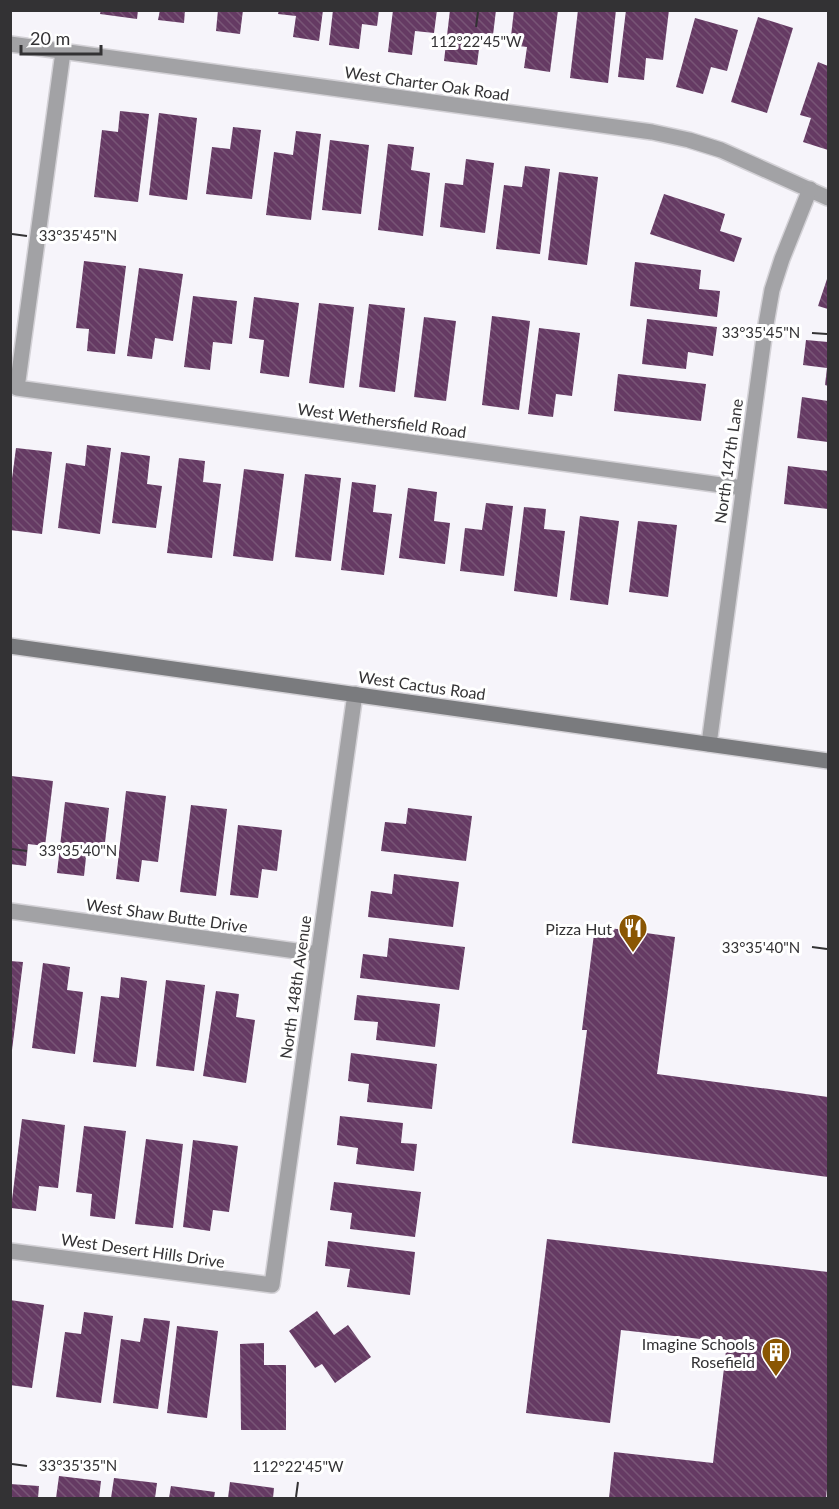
<svg xmlns="http://www.w3.org/2000/svg" width="839" height="1509" font-family="Lato,sans-serif">
<style>
.building{fill:url(#building-back-hatch)}
.lines{fill:none;stroke-linecap:round;stroke-linejoin:round}
.street-casing{stroke:#d3d1d6;stroke-width:18}
.secondary-casing{stroke:#d3d1d6;stroke-width:18}
.street{stroke:#a2a2a5;stroke-width:15}
.secondary{stroke:#7a7b7e;stroke-width:15}
.ticks{fill:none;stroke:#333234;stroke-width:2}
.labels{text-anchor:middle;dominant-baseline:central;stroke-width:6;stroke-linejoin:round;paint-order:stroke}
.street-label{font-size:16px;fill:#333234;stroke:#fff}
.poi-label{font-size:16px;fill:#333234;stroke:#fff;text-anchor:end}
.ticks-label{font-size:15px;text-anchor:middle;fill:#333234;stroke:#fff;stroke-width:6;stroke-linejoin:round;paint-order:stroke}
</style>
<defs>
<pattern id="building-back-hatch" width="6" height="6" patternUnits="userSpaceOnUse" patternTransform="scale(1.5)"><rect width="6" height="6" fill="#653a63"/><path d="M-1 5l2 2M0 0l6 6M5-1l2 2" fill="none" stroke="#785576"/></pattern>
</defs>
<rect width="100%" height="100%" fill="#f6f4fa"/>
<!-- building -->
<g class="building">
<path d="M101 10H138L137 19 100 14Z"/>
<path d="M160 10H185L184 23 158 20Z"/>
<path d="M218 10H243L240 34 216 31Z"/>
<path d="M279 10H323L319 41 293 37 296 16 278 14Z"/>
<path d="M333 10H379L377 26 362 24 359 49 329 45Z"/>
<path d="M393 10H437L434 33 415 31 412 55 388 52Z"/>
<path d="M450 10H496L493 35 481 33 477 65 444 61Z"/>
<path d="M514 10H558L550 72 524 68 527 47 510 45Z"/>
<path d="M578 10H616L608 83 570 78Z"/>
<path d="M626 10H669L663 60 646 58 644 80 618 77Z"/>
<path d="M758 17 793 28 767 113 731 102Z"/>
<path d="M695 18 738 30 727 71 711 67 703 94 676 87Z"/>
<path d="M818 62 828 66V150L803 142 811 118 800 115Z"/>
<path d="M120 111 149 114 138 202 94 197 102 130 118 132Z"/>
<path d="M159 113 197 118 187 200 149 195Z"/>
<path d="M233 127 261 130 252 199 206 194 212 147 230 149Z"/>
<path d="M296 131 321 134 311 220 266 215 274 152 293 155Z"/>
<path d="M330 140 369 145 361 214 322 210Z"/>
<path d="M388 144 414 147 411 170 430 173 423 236 378 230Z"/>
<path d="M466 159 494 163 485 233 440 227 445 183 463 185Z"/>
<path d="M525 166 550 169 540 254 496 249 504 185 522 187Z"/>
<path d="M559 172 598 177 587 265 548 260Z"/>
<path d="M664 194 725 214 720 231 742 238 734 262 650 234Z"/>
<path d="M84 261 126 266 115 354 87 351 89 329 76 328Z"/>
<path d="M635 262 701 270 699 289 720 291 717 317 630 306Z"/>
<path d="M139 268 183 274 173 341 155 338 152 359 127 356Z"/>
<path d="M828 276V309L818 306Z"/>
<path d="M193 296 237 301 232 344 213 342 210 370 184 367Z"/>
<path d="M254 297 299 303 289 377 260 373 264 340 249 338Z"/>
<path d="M319 303 354 307 344 388 309 383Z"/>
<path d="M369 304 405 308 395 392 359 387Z"/>
<path d="M492 316 530 321 519 410 482 405Z"/>
<path d="M424 317 456 321 446 401 414 397Z"/>
<path d="M647 319 717 327 713 356 688 352 686 369 642 364Z"/>
<path d="M539 328 580 333 572 396 556 394 553 417 528 414Z"/>
<path d="M806 340 828 342V386L825 385 827 368 803 365Z"/>
<path d="M618 374 706 384 701 421 614 411Z"/>
<path d="M802 397 828 401V442L797 438Z"/>
<path d="M87 445 111 448 100 534 58 528 66 463 85 466Z"/>
<path d="M16 448 52 452 42 534 10 530V494Z"/>
<path d="M121 452 150 456 147 484 162 486 156 528 112 523Z"/>
<path d="M179 458 205 461 203 482 221 484 212 558 167 553Z"/>
<path d="M788 466 828 471V509L784 504Z"/>
<path d="M244 469 284 474 273 561 233 556Z"/>
<path d="M305 474 341 478 331 561 295 557Z"/>
<path d="M352 482 376 485 373 512 392 514 384 575 341 570Z"/>
<path d="M408 488 437 492 434 521 450 523 445 564 399 558Z"/>
<path d="M486 503 513 506 504 576 460 571 465 528 482 530Z"/>
<path d="M524 507 546 509 544 529 565 531 557 597 514 591Z"/>
<path d="M580 516 619 521 608 605 570 600Z"/>
<path d="M638 521 677 525 668 597 629 592Z"/>
<path d="M11 776 53 781 45 846 28 844 26 866 10 864Z"/>
<path d="M126 791 166 796 158 862 142 860 139 882 116 879Z"/>
<path d="M65 802 109 808 104 851 87 848 84 876 57 873Z"/>
<path d="M191 805 227 809 216 896 180 892Z"/>
<path d="M408 808 472 816 466 861 381 851 385 822 406 824Z"/>
<path d="M238 825 282 830 277 871 262 869 258 898 230 895Z"/>
<path d="M394 874 459 882 453 927 368 917 371 891 392 894Z"/>
<path d="M595 926 675 937 657 1074 828 1097V1177L572 1143 587 1030H582Z"/>
<path d="M389 938 465 947 459 990 360 978 363 954 387 957Z"/>
<path d="M10 961 23 962 12 1050 10 1049Z"/>
<path d="M43 963 70 967 67 990 83 992 75 1054 32 1048Z"/>
<path d="M121 977 147 981 136 1067 93 1062 101 996 119 998Z"/>
<path d="M166 980 205 985 194 1071 156 1066Z"/>
<path d="M216 991 239 994 236 1017 255 1020 246 1083 203 1076Z"/>
<path d="M357 995 440 1004 435 1047 376 1040 378 1022 354 1020Z"/>
<path d="M351 1053 437 1064 432 1109 367 1102 369 1084 348 1081Z"/>
<path d="M340 1116 403 1123 401 1143 417 1144 414 1171 356 1164 358 1148 337 1145Z"/>
<path d="M22 1119 65 1125 58 1188 39 1186 36 1211 11 1208Z"/>
<path d="M84 1126 126 1131 115 1219 90 1216 92 1194 76 1192Z"/>
<path d="M146 1139 183 1144 173 1228 135 1224Z"/>
<path d="M193 1140 238 1146 229 1212 213 1210 210 1231 183 1227Z"/>
<path d="M334 1182 421 1192 415 1237 350 1229 352 1213 330 1210Z"/>
<path d="M547 1239 828 1272V1479L826 1498H609L614 1452 713 1463 727 1342 621 1330 610 1423 526 1413Z"/>
<path d="M328 1241 415 1252 410 1295 347 1287 350 1269 325 1266Z"/>
<path d="M10 1300 44 1305 32 1388 10 1385Z"/>
<path d="M317 1311 334 1335 348 1325 371 1357 335 1383 322 1364 315 1368 289 1331Z"/>
<path d="M84 1312 113 1316 101 1403 56 1397 65 1332 81 1334Z"/>
<path d="M144 1318 170 1321 158 1409 113 1403 121 1339 140 1342Z"/>
<path d="M177 1326 218 1331 207 1418 167 1413Z"/>
<path d="M264 1343V1365H286V1430H241L240 1344Z"/>
<path d="M59 1476 101 1481 99 1498H56Z"/>
<path d="M114 1478 157 1483 155 1498H111Z"/>
<path d="M230 1482 274 1488 273 1498H228Z"/>
<path d="M10 1484 39 1486 38 1498H10Z"/>
<path d="M171 1486 215 1492 214 1498H169Z"/>
</g>
<g class="lines">
<!-- street casing -->
<g class="street-casing">
<g id="street">
<path d="M10 44 652 132 689 140 721 150 828 198"/>
<path d="M63 52 17 388 743 488"/>
<path d="M709 744 765 330 772 290 782 259 810 189"/>
<path d="M10 911 318 954"/>
<path d="M10 1251 272 1285 355 694"/>
</g>
</g>
<!-- secondary casing -->
<g class="secondary-casing">
<path id="secondary" d="M10 646 828 761"/>
</g>
<!-- street -->
<use href="#street" class="street"/>
<!-- secondary -->
<use href="#secondary" class="secondary"/>
</g>
<!-- ticks -->
<path class="ticks" d="M476 27 478 12M12 234 27 236M812 333 827 334M12 849 27 851M812 947 827 949M12 1464 27 1466M296 1497 298 1482"/>
<!-- icons -->
<defs>
<g id="restaurant-pin" transform="scale(1.5)"><path d="M0 17L-7.5 6A9.5 9.5 0 1 1 7.5 6Z" fill="#8a5603" stroke="#fff"/><path d="M-5-6h1v4h1v-4h1v4h1v-4h1v5L-1.5 .5V6h-2V.5L-5-1ZM5-6V6H3V1.5H1.5Q1.5-4 5-6Z" fill="#fff"/></g>
<g id="building-pin" transform="scale(1.5)"><path d="M0 17L-7.5 6A9.5 9.5 0 1 1 7.5 6Z" fill="#8a5603" stroke="#fff"/><path d="M-4-6H4V6H1V3H-1V6H-4ZM-2.5-4.3h1.7v1.8h-1.7ZM.8-4.3h1.7v1.8H.8ZM-2.5-1h1.7V.8h-1.7ZM.8-1h1.7V.8H.8Z" fill="#fff"/></g>
</defs>
<g fill-rule="evenodd">
<use href="#restaurant-pin" x="633" y="928"/>
<use href="#building-pin" x="776" y="1352"/>
</g>
<g class="labels">
<!-- street labels -->
<g class="street-label">
<text transform="translate(427 83) rotate(8)">West Charter Oak Road</text>
<text transform="translate(382 420) rotate(8)">West Wethersfield Road</text>
<text transform="translate(728 461) rotate(-82)">North 147th Lane</text>
<text transform="translate(422 685) rotate(8)">West Cactus Road</text>
<text transform="translate(167 915) rotate(8)">West Shaw Butte Drive</text>
<text transform="translate(295 987) rotate(-82)">North 148th Avenue</text>
<text transform="translate(143 1250) rotate(8)">West Desert Hills Drive</text>
</g>
<!-- poi labels -->
<g class="poi-label">
<text x="612" y="928">Pizza Hut</text>
<text x="755" y="1343">Imagine Schools<tspan x="755" dy="18">Rosefield</tspan></text>
</g>
</g>
<g class="ticks-label">
<text x="476" y="47">112°22'45"W</text>
<text x="78" y="241">33°35'45"N</text>
<text x="761" y="338">33°35'45"N</text>
<text x="78" y="856">33°35'40"N</text>
<text x="761" y="953">33°35'40"N</text>
<text x="78" y="1471">33°35'35"N</text>
<text x="298" y="1472">112°22'45"W</text>
</g>
<!-- border -->
<rect width="839" height="1509" fill="none" stroke="#333234" stroke-width="24"/>
<!-- scale -->
<path d="M21 45v9h80v-9" fill="none" stroke="#333234" stroke-width="3"/>
<text x="30" y="45" font-size="18" fill="#333234" stroke="#ffffff" stroke-width="4.5" paint-order="stroke">20 m</text>
</svg>
